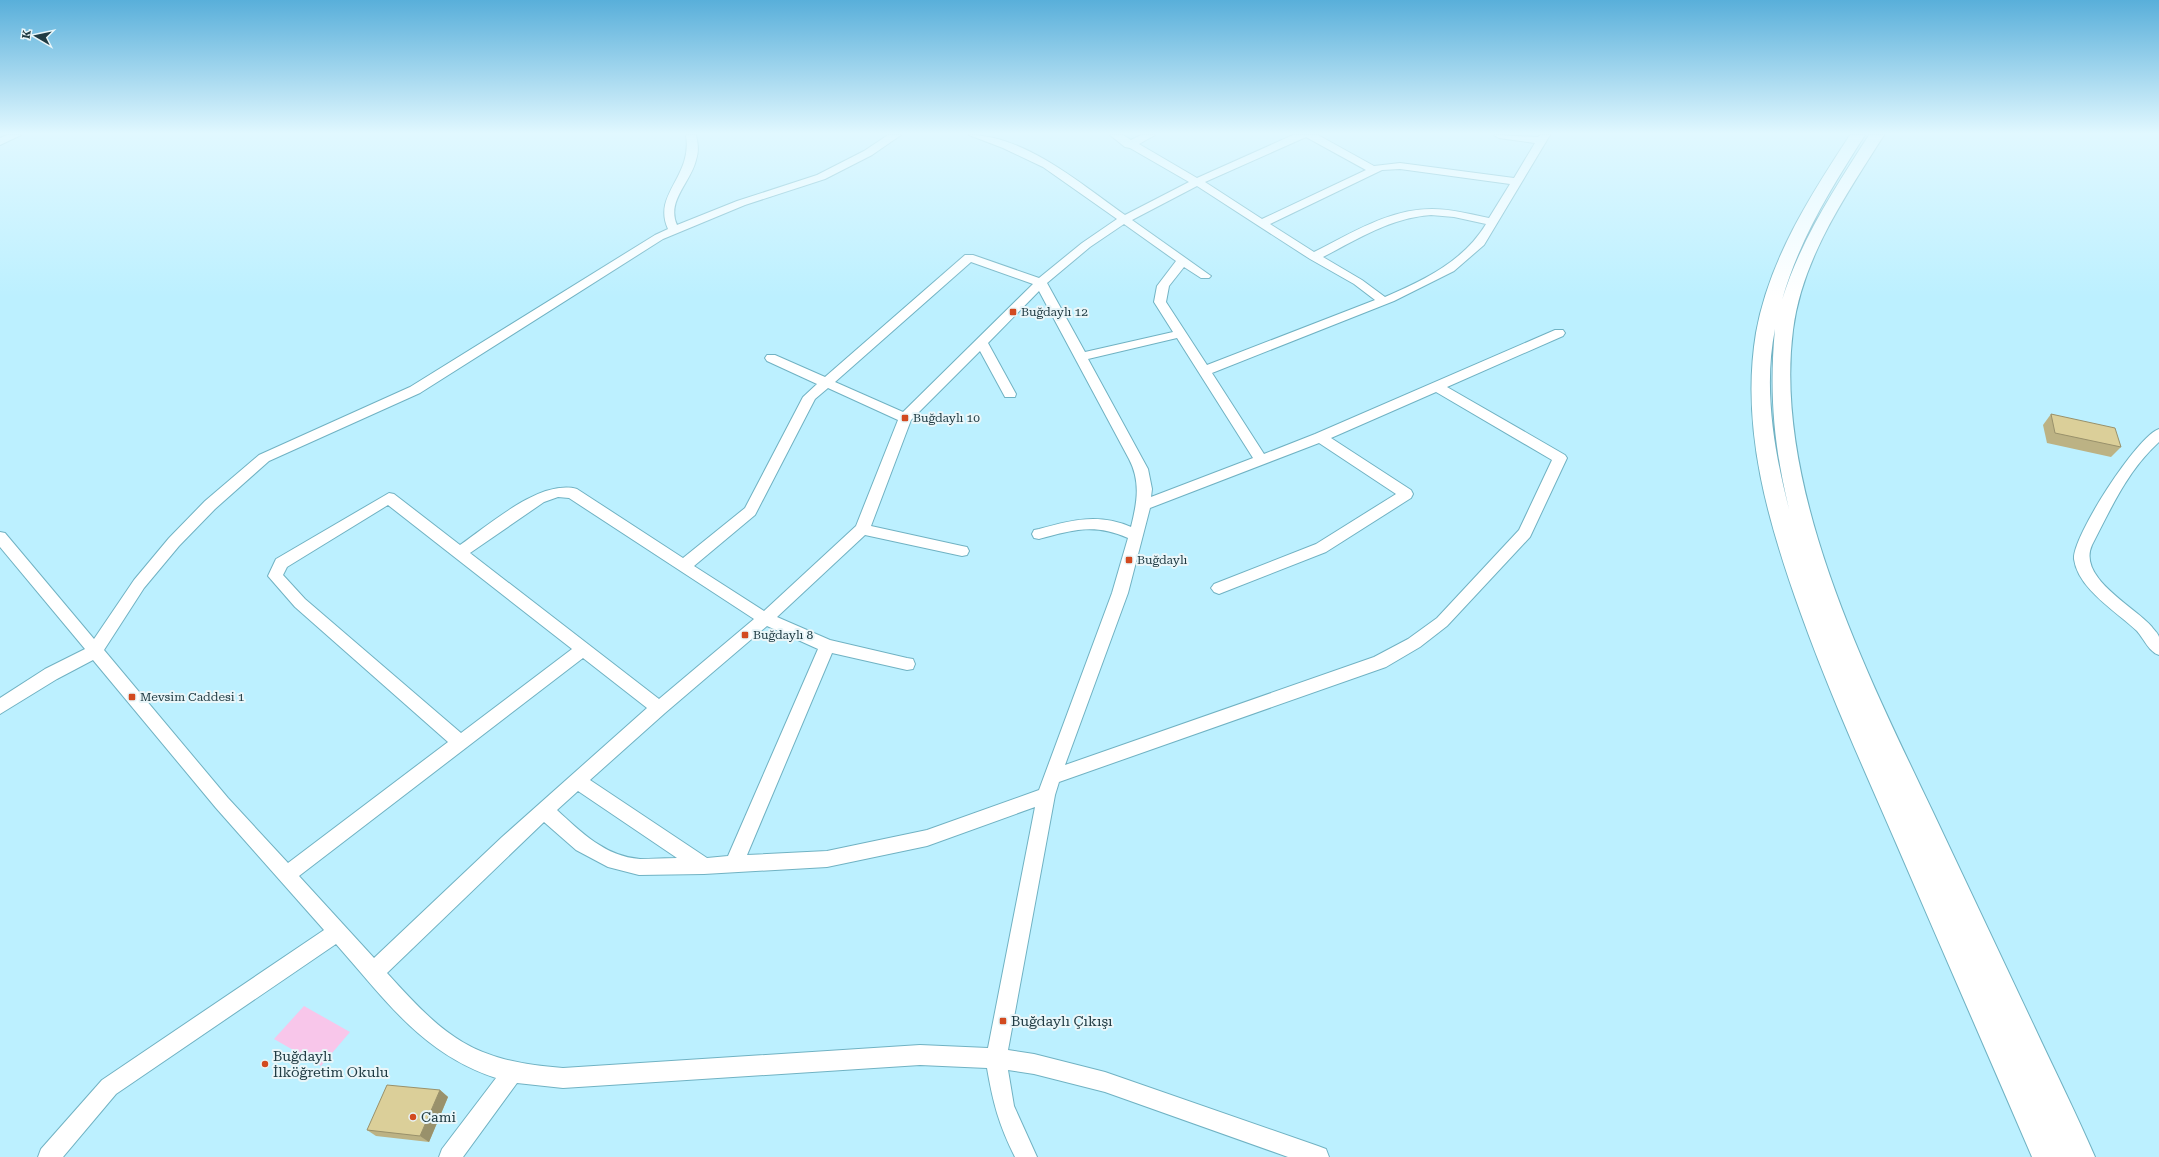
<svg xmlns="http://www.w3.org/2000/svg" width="2159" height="1157" font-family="'Roboto Serif',serif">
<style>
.green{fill:#f8c6ea}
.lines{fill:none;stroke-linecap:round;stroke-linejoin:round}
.minor-casing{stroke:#70b2c3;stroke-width:2}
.highway-casing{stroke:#70b2c3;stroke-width:2}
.minor{fill:#fff;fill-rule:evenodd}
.highway{fill:#fff;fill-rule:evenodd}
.wall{fill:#bcb284}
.shaded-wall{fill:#99916b}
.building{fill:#dbcf99;stroke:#99916b}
.poi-dot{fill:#d24a20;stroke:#e9f6f9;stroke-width:1.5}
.labels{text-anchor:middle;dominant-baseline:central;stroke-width:4;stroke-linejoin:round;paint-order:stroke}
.poi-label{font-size:12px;fill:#213c44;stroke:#e9f6f9;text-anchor:start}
.near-poi-label{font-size:14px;fill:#213c44;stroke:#e9f6f9;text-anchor:start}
</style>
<rect width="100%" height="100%" fill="#bcf0ff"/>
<!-- green -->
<path class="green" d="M304 1006 350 1032 321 1066 274 1039Z"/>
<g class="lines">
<!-- minor casing -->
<g class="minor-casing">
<g id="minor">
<path d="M7 135H21L0 145V138Z"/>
<path d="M686 135H696C698 144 699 151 696 160 691 182 666 201 677 225L737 201 817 175 864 151 888 135H901L872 155 825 179 745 205 663 239 420 393 269 461 215 509 179 546 144 588 104 650 228 798 288 863 448 742 295 607 268 576 276 559 389 493 394 494 460 545C489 525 540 479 577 489L683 558 745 508 803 397 817 384 767 361 765 358 767 355H775L825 377 965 255H973L1039 278 1082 243 1117 219 1043 167 1003 148 969 135C1025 135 1081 184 1125 215L1189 182 1130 148 1125 147 1110 135H1123L1131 140 1141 135H1155L1139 144 1197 178 1293 135H1318L1374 166 1400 163 1514 178 1535 143 1499 138 1494 135 1538 137 1540 135H1550L1484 245 1454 271 1394 301 1212 373 1264 454 1315 434 1555 330H1563L1565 333 1563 336 1447 387 1565 455 1567 458 1530 537 1447 626 1420 647 1386 667 1059 782 1055 795 1008 1050 1034 1054 1105 1072 1318 1146 1326 1149 1329 1157H1288L1105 1092 1034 1074 1008 1070 1014 1106 1037 1157H1015C999 1125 993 1103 987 1068L920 1065 563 1088 517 1083 463 1157H439L442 1149 496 1078C422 1054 385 999 336 944L116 1094 63 1157H38L41 1149 102 1080 324 930 216 808 93 660 57 679 0 714V698L45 669 85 649 0 547V532L5 533 94 639 134 580 169 538 205 501 259 455 410 387 655 235 668 229C652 194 693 177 686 135ZM1306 137 1366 170 1262 219 1205 182ZM1400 169 1510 184 1489 218C1470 214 1451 209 1432 209 1389 209 1352 233 1314 252L1270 224 1382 170ZM1197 186 1310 259 1354 284 1375 300 1207 365 1166 302 1169 286 1184 267 1201 278H1209L1211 276 1132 220ZM1431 215 1454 217 1486 224C1463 262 1424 280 1385 297L1362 280 1323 257C1358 239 1390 218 1431 215ZM1124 224 1176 261 1157 286 1154 302 1173 332 1085 352 1047 283 1090 247ZM971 262 1033 284 903 412 835 382ZM1039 291 1129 459C1141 482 1137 503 1131 527 1099 513 1071 520 1039 529L1034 530 1032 534 1034 538 1039 539C1073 530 1094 523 1128 538L1112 593 1039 790 927 830 827 851 747 855 832 653 907 670 913 669 915 664 913 659 907 658 830 640 777 617 865 535 962 556 967 555 969 551 967 547 962 546 871 526 911 420 980 351 1005 397H1015L1016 394 988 343ZM1177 338 1253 458 1151 497 1152 489 1148 469 1088 359ZM828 388 898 420 856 526 764 611 694 566 755 515 815 399ZM1436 392 1552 460 1519 530 1437 618 1408 639 1374 657 1065 765 1128 593 1150 508 1319 443 1396 494 1316 544 1214 584 1211 588 1214 592 1219 594 1224 592 1326 552 1411 498 1413 494 1411 490 1331 438ZM558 497 569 498 754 619 659 699 470 553 544 502ZM388 505 572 649 461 733 305 599 283 575 287 567ZM767 626 818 649 728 856 707 858 590 780 665 713ZM583 658 647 708 502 837 374 958 299 876ZM578 791 677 858C665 858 653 859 640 859 606 857 581 832 557 810ZM1035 807 988 1048 920 1045 563 1068C472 1061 446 1038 387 973L544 822 576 850 608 867 639 875 704 874 827 867 927 846Z"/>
<path d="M2159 429V442C2128 470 2111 508 2092 545 2077 578 2134 606 2152 627 2154 630 2158 633 2159 637 2159 642 2159 650 2159 655 2149 652 2144 639 2137 631 2117 612 2078 589 2074 559 2072 537 2137 436 2159 429Z"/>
</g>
</g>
<!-- highway casing -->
<g class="highway-casing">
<path id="highway" d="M1850 135H1865C1831 188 1799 240 1782 300 1801 239 1835 188 1869 135H1884C1846 195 1802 258 1793 330 1773 486 1866 672 1932 810 1966 882 2000 954 2034 1026 2054 1069 2076 1113 2095 1157H2032C1987 1052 1941 948 1896 843 1863 767 1829 692 1801 614 1769 525 1740 429 1756 333 1769 260 1810 196 1850 135ZM1775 329C1769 394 1774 446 1789 509 1774 451 1763 388 1775 329Z"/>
</g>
<!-- minor -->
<use href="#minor" class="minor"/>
<!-- highway -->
<use href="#highway" class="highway"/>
</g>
<!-- wall -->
<g class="wall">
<path d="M2051 414 2121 447 2111 457 2047 443 2043 425Z"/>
<path d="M440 1090 448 1097 429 1142 376 1136 367 1130Z"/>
</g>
<!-- shaded-wall -->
<path class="shaded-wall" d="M440 1090 448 1097 429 1142 420 1136Z"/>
<!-- building -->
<g class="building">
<path d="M2051 414 2115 428 2121 447 2055 433Z"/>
<path d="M387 1085 440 1090 420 1136 367 1130Z"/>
</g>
<!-- sky -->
<linearGradient id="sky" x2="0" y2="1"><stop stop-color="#59afda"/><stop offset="0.45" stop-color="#e1f8ff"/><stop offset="1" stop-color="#e1f8ff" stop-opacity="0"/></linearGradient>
<rect width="2159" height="297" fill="url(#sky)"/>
<!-- markers -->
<g class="poi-dot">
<rect x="1009" y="308" width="8" height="8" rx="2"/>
<rect x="901" y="414" width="8" height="8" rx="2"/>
<rect x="1125" y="556" width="8" height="8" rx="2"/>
<rect x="741" y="631" width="8" height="8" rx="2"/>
<rect x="128" y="693" width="8" height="8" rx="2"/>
<rect x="999" y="1017" width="8" height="8" rx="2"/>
<circle cx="265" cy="1064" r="4"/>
<circle cx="413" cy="1117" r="4"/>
</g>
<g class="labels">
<!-- poi labels -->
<g class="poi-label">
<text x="1021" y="312">Buğdaylı 12</text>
<text x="913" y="418">Buğdaylı 10</text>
<text x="1137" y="560">Buğdaylı</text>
<text x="753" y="635">Buğdaylı 8</text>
<text x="140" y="697">Mevsim Caddesi 1</text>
</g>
<!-- near-poi labels -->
<g class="near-poi-label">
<text x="1011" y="1021">Buğdaylı Çıkışı</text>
<text x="273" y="1056">Buğdaylı<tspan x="273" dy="16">İlköğretim Okulu</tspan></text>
<text x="421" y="1117">Cami</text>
</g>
</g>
<!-- north arrow -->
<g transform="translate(36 36) rotate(279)" stroke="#e9f6f9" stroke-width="3" paint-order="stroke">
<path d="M0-3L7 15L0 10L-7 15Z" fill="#213c44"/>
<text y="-6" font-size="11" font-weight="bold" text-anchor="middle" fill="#213c44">K</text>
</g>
</svg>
